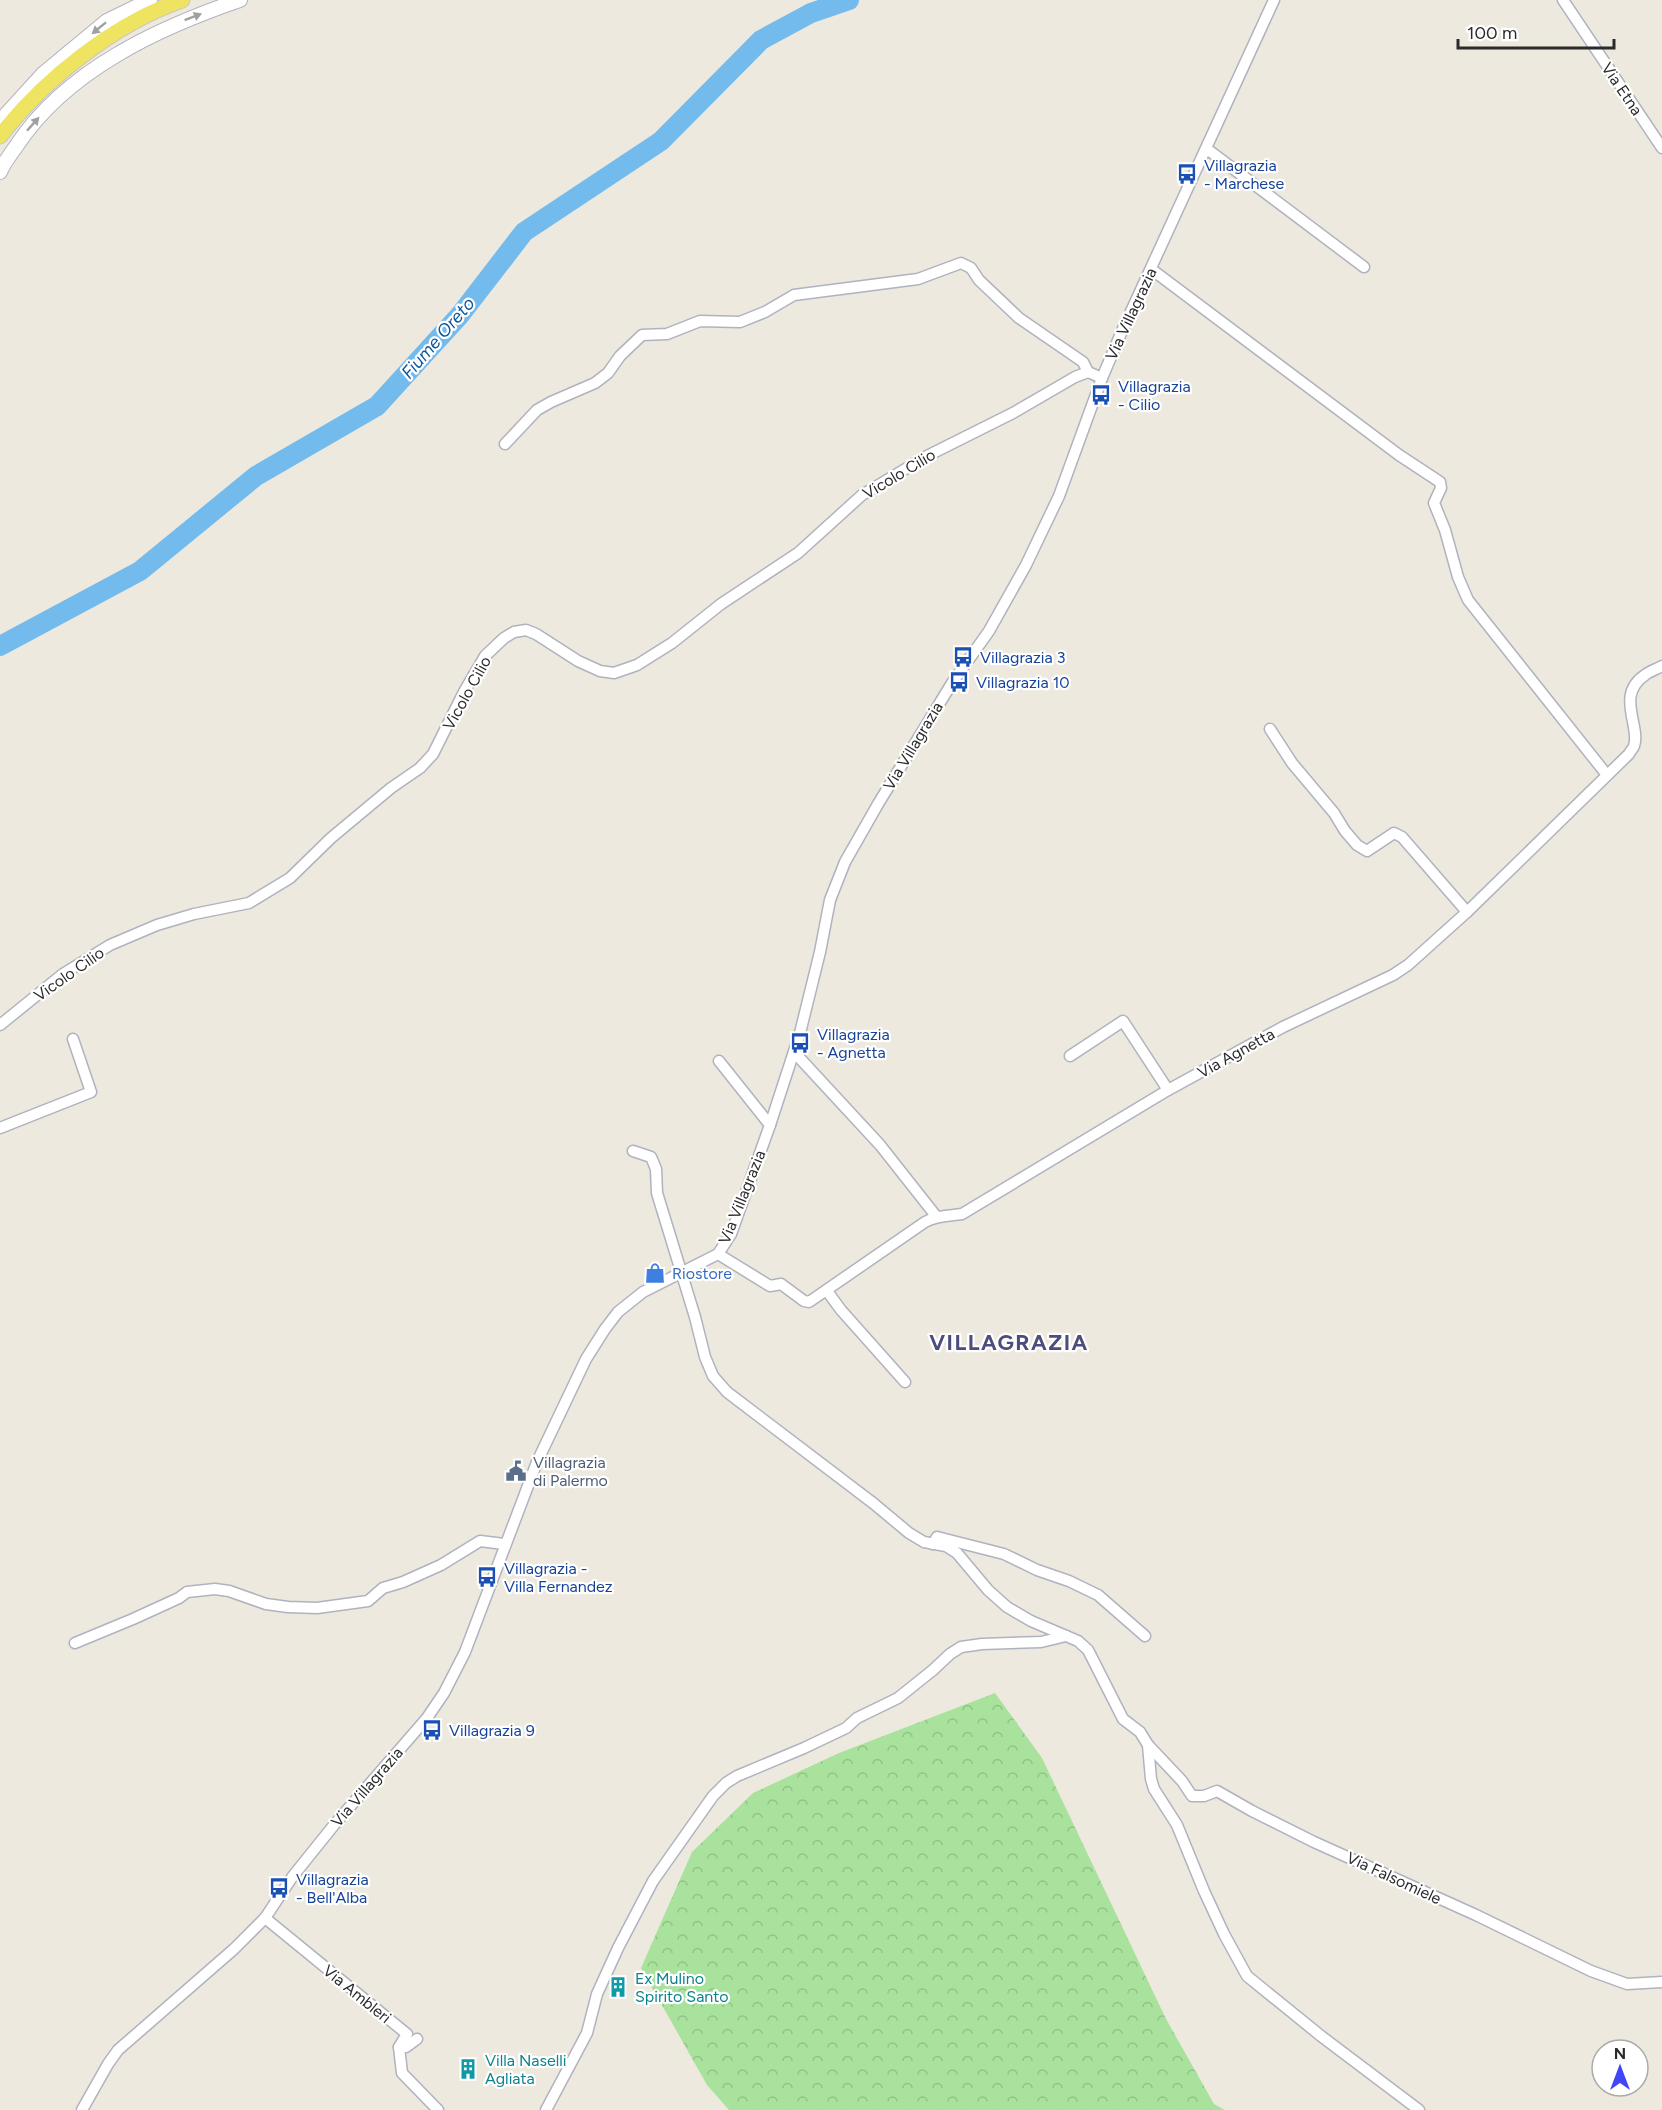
<svg xmlns="http://www.w3.org/2000/svg" width="1662" height="2110" font-family="Figtree,sans-serif">
<style>
.forest{fill:url(#forest-crowns)}
.lines{fill:none;stroke-linecap:round;stroke-linejoin:round}
.river{stroke:#73baed;stroke-width:20}
.street-casing{stroke:#b1b2bf;stroke-width:13}
.secondary-casing{stroke:#b1b2bf;stroke-width:16}
.primary-casing{stroke:#c8c8c8;stroke-width:17}
.street{stroke:#fff;stroke-width:10}
.secondary{stroke:#fff;stroke-width:14}
.primary{stroke:#efe461;stroke-width:15}
.oneway{fill:#a0a0a0}
.labels{text-anchor:middle;dominant-baseline:central;stroke-width:4.5;stroke-linejoin:round;paint-order:stroke}
.street-label{font-size:16px;fill:#2b2b2b;stroke:#fff}
.transit-label{font-size:16px;fill:#164399;stroke:#fff;text-anchor:start}
.shop-label{font-size:16px;fill:#366cbe;stroke:#fff;text-anchor:start}
.service-label{font-size:16px;fill:#4e5e75;stroke:#fff;text-anchor:start}
.culture-label{font-size:16px;fill:#0d838f;stroke:#fff;text-anchor:start}
.water-label{font-size:18px;font-style:italic;fill:#10569b;stroke:#fff}
.district-label{font-size:22px;font-weight:bold;letter-spacing:1.5px;fill:#4c4d7c;stroke:#fff}
</style>
<defs>
<pattern id="forest-crowns" width="20" height="18" patternUnits="userSpaceOnUse" patternTransform="scale(1.5)"><rect width="20" height="18" fill="#a9e29c"/><path d="M2 6a3 3 0 1 1 6 0M12 15a3 3 0 1 1 6 0" fill="none" stroke="#92c287"/></pattern>
</defs>
<rect width="100%" height="100%" fill="#ede9de"/>
<!-- forest -->
<path class="forest" d="M995 1693 1042 1758 1166 2019 1214 2104 1225 2110H729L707 2085 641 1968 692 1852 753 1793 839 1753Z"/>
<g class="lines">
<!-- river -->
<path class="river" d="M0 646 140 571 256 476 377 406 460 315 524 232 661 141 761 40 811 13 849 0"/>
<!-- street casing -->
<g class="street-casing">
<g id="street">
<path d="M1563 0 1662 148"/>
<path d="M1207 149 1364 267"/>
<path d="M1151 269 1399 455 1440 482 1441 488 1434 503 1445 530 1458 577 1468 600 1607 775"/>
<path d="M505 444 537 410 551 402 595 383 608 373 620 356 642 335 667 334 700 321 740 322 765 312 794 295 918 279 961 263 971 268 979 280 1019 318 1083 362 1088 372"/>
<path d="M1270 729 1292 763 1334 813 1345 831 1357 845 1367 851 1394 833 1402 837 1467 912"/>
<path d="M0 1025 63 974 110 945 157 925 194 914 249 903 290 878 331 838 391 788 420 768 433 754 465 690 485 656 504 638 514 632 526 630 536 634 578 661 600 671 614 673 637 665 672 643 721 604 798 553 862 495 927 456 1013 413 1075 377 1088 372 1102 378"/>
<path d="M794 1052 880 1145 936 1216"/>
<path d="M1070 1056 1123 1021 1168 1090"/>
<path d="M719 1061 770 1125"/>
<path d="M0 1128 91 1092 73 1039"/>
<path d="M633 1151 651 1157 656 1169 657 1193 695 1317 705 1357 713 1376 727 1392 873 1503 909 1533 924 1542 946 1546 957 1553 988 1590 1007 1607 1031 1621 1078 1641 1088 1650 1123 1719 1140 1732 1148 1745 1151 1779 1154 1789 1177 1825 1204 1891 1224 1934 1247 1976 1321 2036 1419 2110"/>
<path d="M718 1254 770 1286 781 1284 804 1301 809 1302 925 1222C937 1215 949 1216 962 1214L1168 1090 1283 1027 1393 975 1408 965 1467 912 1629 754C1630 751 1633 749 1634 746 1641 726 1615 695 1645 675 1650 671 1657 669 1662 666"/>
<path d="M827 1291 841 1310 905 1382"/>
<path d="M933 1544 937 1537 1004 1554 1037 1570 1069 1581 1098 1595 1145 1636"/>
<path d="M75 1643 133 1619 179 1598 187 1592 215 1589 229 1591 266 1604 288 1607 317 1608 368 1601 383 1588 403 1582 441 1565 480 1541 504 1544"/>
<path d="M1148 1745 1182 1781 1192 1796H1204L1217 1791 1252 1811 1314 1842 1476 1915 1591 1971 1627 1984 1662 1982"/>
<path d="M265 1918 407 2034 399 2047 402 2073 438 2110"/>
<path d="M399 2047H406L417 2039"/>
<path d="M82 2110 108 2064 118 2050 234 1949 265 1918 293 1876 334 1825 427 1718 444 1693 465 1652 537 1462 586 1359 605 1329 618 1312 643 1292 718 1254 731 1234 770 1125 800 1033 820 952 830 900 845 862 878 804 952 683 989 631 1026 565 1059 496 1102 378 1122 331 1274 0"/>
<path d="M546 2110 587 2033 597 1994 618 1948 653 1881 713 1796 726 1783 737 1776 804 1748 846 1728 857 1718 898 1698 933 1670 950 1654 961 1647 982 1644 1041 1642 1066 1636"/>
</g>
</g>
<!-- secondary casing -->
<g class="secondary-casing">
<g id="secondary">
<path d="M0 121 43 74 107 21 150 0"/>
<path d="M0 172C4 162 11 154 17 145 67 70 158 28 240 0"/>
</g>
</g>
<!-- primary casing -->
<g class="primary-casing">
<path id="primary" d="M0 136C44 79 114 24 182 0"/>
</g>
<!-- street -->
<use href="#street" class="street"/>
<!-- secondary -->
<use href="#secondary" class="secondary"/>
<!-- primary -->
<use href="#primary" class="primary"/>
</g>
<!-- one-way arrows -->
<defs><path id="oneway-solid" d="M-6-.8H1V-3.2L6.5 0L1 3.2V.8H-6Z" transform="scale(1.5)"/></defs>
<g class="oneway">
<use href="#oneway-solid" transform="translate(193 17) rotate(-21)"/>
<use href="#oneway-solid" transform="translate(99 28) rotate(141)"/>
<use href="#oneway-solid" transform="translate(33 124) rotate(-48)"/>
</g>
<!-- icons -->
<defs>
<g id="bus-bare" transform="scale(1.62)"><path d="M-5-6H5V4H4V6H2V4H-2V6H-4V4H-5ZM-3.5-4V0h7V-4ZM-3.5 1.2v1.5H-2V1.2ZM2 1.2v1.5H3.5V1.2Z" fill="#1a4fb4" stroke="#fff" stroke-width="2.5" paint-order="stroke"/></g>
<g id="shop-bare" transform="scale(1.62)"><path d="M-5-2.5h2.3a2.7 3.5 0 0 1 5.4 0H5L5.5 6h-11ZM-1.5-2.5h3a1.5 2.3 0 0 0-3 0Z" fill="#3f7fe0" stroke="#fff" stroke-width="2.5" paint-order="stroke"/></g>
<g id="civic-bare" transform="scale(1.62)"><path d="M-.6-6.5H3V-4.5H.6V-3L4-1V1h2V6H-6V1h2V-1L-.6-3ZM-1.2 2.5V6h2.4V2.5Z" fill="#5c6f8a" stroke="#fff" stroke-width="2.5" paint-order="stroke"/></g>
<g id="building-bare" transform="scale(1.62)"><path d="M-4-6H4V6H1V3H-1V6H-4ZM-2.5-4.3h1.7v1.8h-1.7ZM.8-4.3h1.7v1.8H.8ZM-2.5-1h1.7V.8h-1.7ZM.8-1h1.7V.8H.8Z" fill="#0f9aa8" stroke="#fff" stroke-width="2.5" paint-order="stroke"/></g>
</defs>
<g fill-rule="evenodd">
<use href="#bus-bare" x="1187" y="174"/>
<use href="#bus-bare" x="1101" y="395"/>
<use href="#bus-bare" x="963" y="657"/>
<use href="#bus-bare" x="959" y="682"/>
<use href="#bus-bare" x="800" y="1043"/>
<use href="#shop-bare" x="655" y="1273"/>
<use href="#civic-bare" x="516" y="1471"/>
<use href="#bus-bare" x="487" y="1577"/>
<use href="#bus-bare" x="432" y="1730"/>
<use href="#bus-bare" x="279" y="1888"/>
<use href="#building-bare" x="618" y="1987"/>
<use href="#building-bare" x="468" y="2069"/>
</g>
<g class="labels">
<!-- street labels -->
<g class="street-label">
<text transform="translate(1622 89) rotate(56)">Via Etna</text>
<text transform="translate(1131 314) rotate(-65)">Via Villagrazia</text>
<text transform="translate(899 474) rotate(-31)">Vicolo Cilio</text>
<text transform="translate(467 693) rotate(-61)">Vicolo Cilio</text>
<text transform="translate(913 746) rotate(-59)">Via Villagrazia</text>
<text transform="translate(69 974) rotate(-35)">Vicolo Cilio</text>
<text transform="translate(1236 1053) rotate(-29)">Via Agnetta</text>
<text transform="translate(742 1197) rotate(-68)">Via Villagrazia</text>
<text transform="translate(367 1787) rotate(-49)">Via Villagrazia</text>
<text transform="translate(1394 1878) rotate(25)">Via Falsomiele</text>
<text transform="translate(357 1994) rotate(39)">Via Ambleri</text>
</g>
<!-- transit labels -->
<g class="transit-label">
<text x="1204" y="165">Villagrazia<tspan x="1204" dy="18">- Marchese</tspan></text>
<text x="1118" y="386">Villagrazia<tspan x="1118" dy="18">- Cilio</tspan></text>
<text x="980" y="657">Villagrazia 3</text>
<text x="976" y="682">Villagrazia 10</text>
<text x="817" y="1034">Villagrazia<tspan x="817" dy="18">- Agnetta</tspan></text>
<text x="504" y="1568">Villagrazia -<tspan x="504" dy="18">Villa Fernandez</tspan></text>
<text x="449" y="1730">Villagrazia 9</text>
<text x="296" y="1879">Villagrazia<tspan x="296" dy="18">- Bell'Alba</tspan></text>
</g>
<!-- shop labels -->
<g class="shop-label">
<text x="672" y="1273">Riostore</text>
</g>
<!-- service labels -->
<g class="service-label">
<text x="533" y="1462">Villagrazia<tspan x="533" dy="18">di Palermo</tspan></text>
</g>
<!-- culture labels -->
<g class="culture-label">
<text x="635" y="1978">Ex Mulino<tspan x="635" dy="18">Spirito Santo</tspan></text>
<text x="485" y="2060">Villa Naselli<tspan x="485" dy="18">Agliata</tspan></text>
</g>
<!-- water labels -->
<g class="water-label">
<text transform="translate(438 338) rotate(-49)">Fiume Oreto</text>
</g>
<!-- district labels -->
<g class="district-label">
<text x="1009" y="1342">VILLAGRAZIA</text>
</g>
</g>
<!-- north arrow -->
<g transform="translate(1620 2068)"><circle r="28" fill="#ffffff" stroke="#aaaaaa" stroke-width="1.5"/>
<path d="M0-4.5L10 22L0 15L-10 22Z" fill="#4147f7"/>
<text y="-9" font-size="16" font-weight="bold" text-anchor="middle" fill="#2b2b2b">N</text>
</g>
<!-- scale -->
<path d="M1458 39v9h156v-9" fill="none" stroke="#2b2b2b" stroke-width="3"/>
<text x="1467" y="39" font-size="18" fill="#2b2b2b" stroke="#ffffff" stroke-width="4.5" paint-order="stroke">100 m</text>
</svg>
